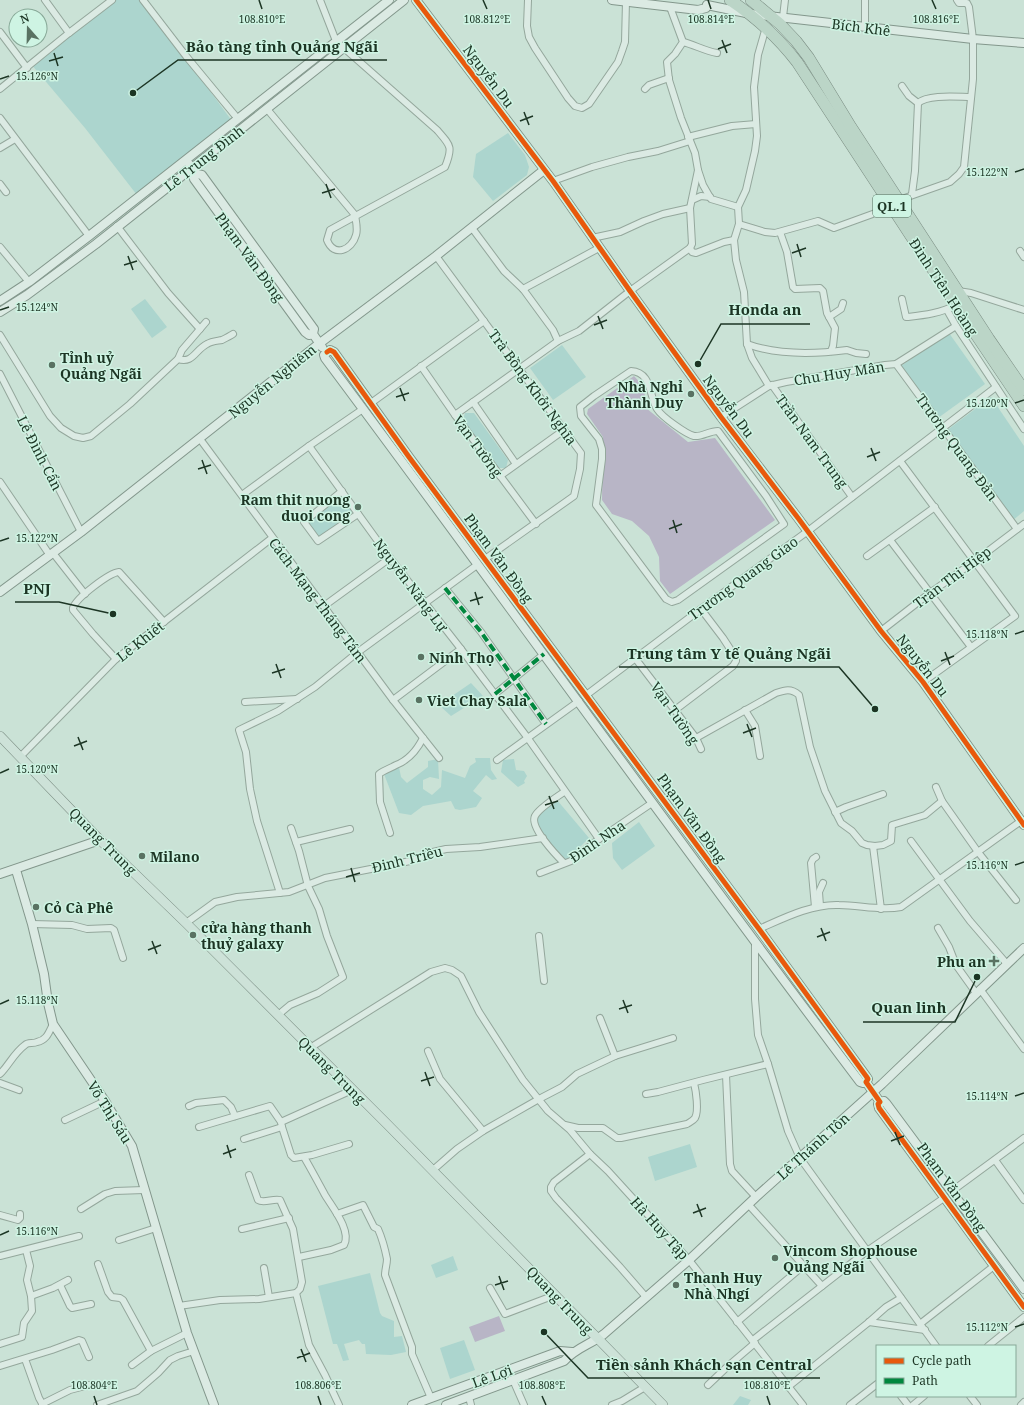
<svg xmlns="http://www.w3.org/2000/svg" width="1024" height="1405" font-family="'Noto Serif',serif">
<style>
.green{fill:#acd5ce}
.water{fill:#b8b5c6}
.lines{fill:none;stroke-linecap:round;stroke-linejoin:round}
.street-casing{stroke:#94a79c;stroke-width:8}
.secondary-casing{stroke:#83978c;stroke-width:10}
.primary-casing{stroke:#7a8c82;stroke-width:10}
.highway-casing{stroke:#7a8c82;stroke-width:12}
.street{stroke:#dbeae3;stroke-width:6}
.secondary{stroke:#dbeae3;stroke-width:8}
.primary{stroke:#cde2d8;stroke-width:9}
.highway{stroke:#bbd5c7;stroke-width:11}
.quiet{stroke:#00873e;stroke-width:4;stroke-dasharray:8 4;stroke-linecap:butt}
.cycleway-casing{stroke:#cef4e3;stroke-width:8}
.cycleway{stroke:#e8590c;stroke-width:5}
.ticks{fill:none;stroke:#1c3524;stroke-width:1.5}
.poi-dot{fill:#597262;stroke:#cef4e3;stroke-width:1.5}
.labels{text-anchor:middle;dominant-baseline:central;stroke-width:3;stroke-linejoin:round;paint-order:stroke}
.shield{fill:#cef4e3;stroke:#516e5d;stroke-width:1}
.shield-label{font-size:13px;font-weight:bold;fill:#1c3524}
.street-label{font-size:14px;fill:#1c3524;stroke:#cef4e3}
.poi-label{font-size:14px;font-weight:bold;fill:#1c3524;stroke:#cef4e3;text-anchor:start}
.ticks-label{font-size:10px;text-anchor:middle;fill:#1c3524;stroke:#cef4e3;stroke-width:3;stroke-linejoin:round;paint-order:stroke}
.leader{fill:none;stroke:#1c3524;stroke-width:1.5}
.callout-dot{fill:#1c3524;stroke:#cef4e3;stroke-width:1.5}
.callout-label{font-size:15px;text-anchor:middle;font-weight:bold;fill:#1c3524;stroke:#cef4e3;stroke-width:3;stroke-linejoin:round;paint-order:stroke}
</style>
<rect width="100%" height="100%" fill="#cae2d6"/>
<!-- green -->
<g class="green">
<path d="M112 0H143L232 121 137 195 85 128 31 64Z"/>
<path d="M508 133 525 155 529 167 527 175 493 201 473 177 476 154Z"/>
<path d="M145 299 167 327 152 338 131 309Z"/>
<path d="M949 333 985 384 938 418 901 366Z"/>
<path d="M562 345 586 377 553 400 530 368Z"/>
<path d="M991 397 1024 446V511L1012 521 946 431Z"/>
<path d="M465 413H474L508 460 506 468H498L463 420Z"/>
<path d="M337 493 352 512 318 540 302 519Z"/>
<path d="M471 683 483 696 451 716 439 705Z"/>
<path d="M475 758H490L491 770 497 779 492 780 486 775 473 791 482 798 476 807 460 810 455 809 451 801 423 806 411 815 399 813 384 774 399 767 401 777 407 783 428 767V761L438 759 439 779 430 777 423 780V789L432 795 441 787 442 770 465 778 470 766 476 762Z"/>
<path d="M514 759 516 770 524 771 527 776 524 781 525 783 518 787 501 772 503 760Z"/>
<path d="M557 800 589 838 564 863 532 821Z"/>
<path d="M639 822 655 846 622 870 613 858 612 843Z"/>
<path d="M690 1144 697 1167 655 1181 648 1157Z"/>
<path d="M453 1256 458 1270 436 1278 431 1265Z"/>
<path d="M370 1273 380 1313 382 1316 394 1321V1337L402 1336 406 1352 391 1355 366 1354 365 1344H362L359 1340 344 1344 349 1360 343 1361 337 1344H333L318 1286Z"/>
<path d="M464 1340 475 1370 450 1379 440 1348Z"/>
<path d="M740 1396 751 1400 748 1405H733Z"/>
</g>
<!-- water -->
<g class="water">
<path d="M634 376 644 387 646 408 688 442 715 438 775 520 670 594 660 581 659 557 649 536 632 521 612 514 602 500 603 437 587 414 588 409Z"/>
<path d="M499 1316 505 1331 475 1342 469 1327Z"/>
</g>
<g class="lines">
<!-- street casing -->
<g class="street-casing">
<g id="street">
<path d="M45 0 69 33"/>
<path d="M143 0 186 56 238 119"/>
<path d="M528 0 527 26 529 37 535 48 568 98 575 106 582 108 589 104 618 62 622 51 625 42 626 1"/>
<path d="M865 0V27"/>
<path d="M783 17 785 0"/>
<path d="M766 27 758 55 754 87 757 136 755 151 746 190 738 207 739 224 734 240 736 260 744 292 747 344 752 358 769 386"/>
<path d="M0 32 27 68"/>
<path d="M683 42C695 45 705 51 717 53"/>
<path d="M902 86 909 96 918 103"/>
<path d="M0 89 69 33 112 0"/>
<path d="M645 89 649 85 669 78"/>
<path d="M267 109 355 215C356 222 358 229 356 235 352 250 334 258 327 240L330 230 445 167C453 147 451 146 437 130L336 41 320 0"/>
<path d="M0 118 89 236"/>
<path d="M688 137 732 126 756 124"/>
<path d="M0 148 15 139"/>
<path d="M698 170 703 185 711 199 738 207"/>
<path d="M553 181 592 167 628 157 658 151 690 141"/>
<path d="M0 184 6 192"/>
<path d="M912 194 915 171 918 103C928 94 958 97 971 97"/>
<path d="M692 200 701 196 710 197"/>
<path d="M899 200 950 182 959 174 964 167 973 79V39L969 7 967 3H959L957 0"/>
<path d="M739 224 765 232 775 233 818 221 834 228 892 207"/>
<path d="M117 226 168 293 200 329"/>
<path d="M472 228 504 271 523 289 553 330 558 341"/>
<path d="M780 232 787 252 793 287 795 289 820 288 823 291 827 313 835 328 833 346 831 351"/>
<path d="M592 238 620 232 644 221 663 214 690 208"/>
<path d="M0 247 29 282"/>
<path d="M690 248 692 252 696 253 724 242 734 240"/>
<path d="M1020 251 1024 257"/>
<path d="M436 256 581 453 580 469 574 496 485 559"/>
<path d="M523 289 599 248"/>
<path d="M958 291 971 293 1024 310"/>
<path d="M902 299 906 317H908C925 315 941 313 956 305"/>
<path d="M947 310 956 326 1024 429"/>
<path d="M829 317 841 309 843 303"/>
<path d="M0 335 50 416 61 428 74 436 83 438 91 436 130 404 178 359 182 350 206 322"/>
<path d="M747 344C777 355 816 354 847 350L856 353 866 354"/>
<path d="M178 359C193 364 195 350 207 344 212 341 217 341 222 340 226 338 230 336 233 334"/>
<path d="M896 364 1017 529"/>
<path d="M421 366 455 415 536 524"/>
<path d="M631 371C652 372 649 396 657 409 662 417 686 434 694 436 702 437 709 431 718 431L766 496 784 524 678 600 672 602 666 599 596 505 602 459V449L599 439 581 416 580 407 594 396Z"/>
<path d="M0 374 81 532"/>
<path d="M772 385 852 497"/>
<path d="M473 402 516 464"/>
<path d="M371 403 484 321"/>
<path d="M455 415 558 341 579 331 630 291 690 248 692 244 690 208 698 170 695 153 681 118 669 80 667 62 675 54 683 42 670 7"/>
<path d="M721 417 769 386 786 382 885 365 896 364 956 326"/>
<path d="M200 439 393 700 439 758"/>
<path d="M309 446 390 558 461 649 527 737 599 839"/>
<path d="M900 461 1015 616 923 682"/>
<path d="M500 476 564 430"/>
<path d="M0 482 49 554"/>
<path d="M342 491 304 522 318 541 358 514"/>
<path d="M242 495 309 446 363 409"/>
<path d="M890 540 971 647"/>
<path d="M53 553 85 594"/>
<path d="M867 556 935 507"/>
<path d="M445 588 481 632 546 724"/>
<path d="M324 606 390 558"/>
<path d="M881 631 930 593 975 561 1024 524"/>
<path d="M635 658 696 738 701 749"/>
<path d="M116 659 93 634 73 610V608C76 598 109 573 119 572L164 622"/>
<path d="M495 694 544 654"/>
<path d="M585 696 701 609 808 531 996 387"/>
<path d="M393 700 461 649"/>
<path d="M245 702 297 699"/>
<path d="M675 710 733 666 736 661V658L723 638 701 609"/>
<path d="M745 710 755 726 760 756"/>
<path d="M696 738 776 693C785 690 791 688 799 695L810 747 825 791 841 823 852 831 862 843 867 845 875 846 883 845 891 841 892 825 925 815 942 801"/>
<path d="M20 757 116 659 272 538"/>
<path d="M497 760 579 701"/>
<path d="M936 787 942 801 978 852 1016 900"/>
<path d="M835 812 846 807 883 794"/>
<path d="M390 833 380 802 379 774C384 770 391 768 396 765 409 760 417 750 423 738"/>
<path d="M911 841 970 921 1007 964"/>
<path d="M296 842 350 829"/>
<path d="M873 846 881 909"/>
<path d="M564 863C557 856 529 827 535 816 539 808 557 797 564 792"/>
<path d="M540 873 571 861 599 839 652 803"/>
<path d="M280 893 257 821 250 789 246 752 239 730 278 711 315 687 358 652 477 565"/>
<path d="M820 906 819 892 823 883"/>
<path d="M815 907 811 863 813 859 816 857"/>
<path d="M186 923 215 902 237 897 289 892 325 878 391 865 410 861 433 852 446 849 480 847 543 838"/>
<path d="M32 924 72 925 87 929 111 928 114 930 123 958"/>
<path d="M938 928 949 947 956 965 976 993"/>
<path d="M759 929C784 918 811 904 839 905 860 905 880 911 901 907L1021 821"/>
<path d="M539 936 544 981"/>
<path d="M755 942V999L758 1035 768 1064 788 1131 800 1158 936 1346"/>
<path d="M980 989 1024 1049"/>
<path d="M278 1015 290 1005 318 993 343 977 327 936 319 909 308 886 299 851 291 828"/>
<path d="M600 1018 615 1056"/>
<path d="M310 1048 431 972 445 968 452 970 461 976 479 1012 523 1080 548 1111 570 1130 590 1154 608 1171 689 1260 803 1405"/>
<path d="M428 1051 440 1079 483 1131"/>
<path d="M0 1074C9 1065 14 1053 25 1045 28 1042 33 1044 37 1042 47 1040 49 1032 53 1024"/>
<path d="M726 1075 730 1164 732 1171 756 1197"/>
<path d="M0 1083 19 1090"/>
<path d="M646 1094 658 1092 703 1080 768 1064"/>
<path d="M189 1106 196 1103 224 1100 231 1107 235 1116"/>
<path d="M65 1120 105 1101"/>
<path d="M281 1122 352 1090"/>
<path d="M565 1125 578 1128H603L617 1138H621L687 1124C690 1122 693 1121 695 1118 699 1111 696 1091 694 1083"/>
<path d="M199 1127 270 1106 281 1122 282 1127 291 1155 294 1158 312 1155 349 1144"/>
<path d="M244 1139 282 1127"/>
<path d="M590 1154 554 1182 551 1187V1191L556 1198 620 1267 646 1297"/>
<path d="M995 1160 1024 1200"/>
<path d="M433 1170 457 1149 483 1131 539 1099 562 1087 577 1074 615 1056 673 1038"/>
<path d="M249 1175 258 1200C264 1204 273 1198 280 1200L293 1229 302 1282 300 1289 296 1293 309 1345 325 1375 339 1405"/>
<path d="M952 1191 1024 1138"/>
<path d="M748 1204 822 1286"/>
<path d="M81 1209 105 1194 115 1191 144 1190"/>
<path d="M337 1214 363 1205 374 1227 378 1229C382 1238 385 1249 387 1259 387 1264 385 1270 385 1275L412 1347V1354L431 1398"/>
<path d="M0 1215 18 1220 20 1218V1214"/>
<path d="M242 1229 289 1218"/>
<path d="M119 1240 156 1228"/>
<path d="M0 1256 79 1236"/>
<path d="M299 1257 331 1250 344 1245C352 1231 332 1207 325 1195 318 1182 311 1169 304 1157"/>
<path d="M98 1264 108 1292 112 1297 120 1298 123 1300 151 1351"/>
<path d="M264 1268 269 1297"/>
<path d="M60 1285 70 1306 72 1308 91 1304"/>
<path d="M490 1288 505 1314 555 1295"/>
<path d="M31 1296 53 1288 68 1280"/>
<path d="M179 1306 220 1300 259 1299 296 1293"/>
<path d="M737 1322 803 1266"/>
<path d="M869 1322 925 1330"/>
<path d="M920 1324 994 1266"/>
<path d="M753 1340 867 1251 944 1198"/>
<path d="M0 1344 22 1337 24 1323 32 1311 31 1296 27 1280 30 1266 26 1250"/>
<path d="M988 1346 1024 1317"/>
<path d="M25 1359 39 1398 43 1405"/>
<path d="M132 1365 151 1351 187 1333"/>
<path d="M0 1366 52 1350 79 1340 82 1341 89 1357"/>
<path d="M513 1380 524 1405"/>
<path d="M708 1385 728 1366 755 1343"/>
<path d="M788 1387 869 1322 886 1307 901 1298"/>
<path d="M901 1396 908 1405"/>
<path d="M970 1396 977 1405"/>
<path d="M469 1397 471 1405"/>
<path d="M42 1404 70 1390 89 1385"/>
<path d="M97 1405 137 1391 158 1373 170 1360 178 1356 194 1351"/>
<path d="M612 1405 622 1401 645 1387"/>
<path d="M850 1405 877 1384"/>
<path d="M913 1405 924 1396"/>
<path d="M1021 1405 1024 1402"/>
</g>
</g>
<!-- secondary casing -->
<g class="secondary-casing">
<g id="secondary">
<path d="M416 0 553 181 630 291 721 417 798 518 881 631 923 682 1024 825"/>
<path d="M612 0 698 10 706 8 707 5"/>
<path d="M707 5 751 14 973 39 1024 43"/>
<path d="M189 164 197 174 202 175 314 329 313 334 322 347"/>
<path d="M197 174 194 176V179L305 332 309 335 313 334"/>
<path d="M0 301 29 282 89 236 389 0"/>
<path d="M0 312 27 295 96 244 404 0"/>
<path d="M327 352 330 350 334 352 409 457 759 929 866 1076 868 1079 866 1082 880 1102 878 1104 879 1108 1024 1307"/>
<path d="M327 352 324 355 325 358C505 599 679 843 860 1082L863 1083 866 1082"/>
<path d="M0 592 81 532 320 343 436 256 544 170"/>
<path d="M16 870 32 924 44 974 48 1003 53 1024 105 1101 132 1146 187 1333 214 1405"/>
<path d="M0 874 100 840"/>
<path d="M880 1102 884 1101 886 1103 1024 1289"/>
<path d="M412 1405 560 1351 572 1352"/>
<path d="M446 1405 564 1361C577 1347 590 1345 604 1334L689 1260 756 1197 882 1084 1024 948"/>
</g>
</g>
<!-- primary casing -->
<g class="primary-casing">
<path id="primary" d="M0 736 100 840 186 923 387 1124 663 1405"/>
</g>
<!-- highway casing -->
<g class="highway-casing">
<g id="highway">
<path d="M730 0C757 18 777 36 797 62L956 305 1024 406"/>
<path d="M751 0 780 24 796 41 809 58 851 127 989 339 1024 390"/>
</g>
</g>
<!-- street -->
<use href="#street" class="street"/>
<!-- secondary -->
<use href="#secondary" class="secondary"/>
<!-- primary -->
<use href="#primary" class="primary"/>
<!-- highway -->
<use href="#highway" class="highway"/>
<!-- quiet -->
<g class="quiet">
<path d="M445 588 481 632 546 724"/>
<path d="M495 694 544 654"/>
</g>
<!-- cycleway casing -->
<g class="cycleway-casing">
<g id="cycleway">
<path d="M416 0 553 181 630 291 721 417 798 518 881 631 923 682 1024 825"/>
<path d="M327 352 330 350 334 352 409 457 759 929 866 1076 868 1079 866 1082 880 1102 878 1104 879 1108 1024 1307"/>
</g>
</g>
<!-- cycleway -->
<use href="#cycleway" class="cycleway"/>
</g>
<!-- ticks -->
<path class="ticks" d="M259 0 262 9M483 0 487 9M708 0 711 9M932 0 936 9M722 40 727 53M718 49 731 44M54 53 58 66M49 61 63 57M0 79 9 76M524 112 529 125M520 121 533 116M1015 172 1024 169M326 184 331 198M322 193 335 189M797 244 801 257M792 253 806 248M128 256 133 270M124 265 137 261M0 310 9 307M598 316 603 329M594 325 607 320M400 388 405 401M396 397 409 393M1015 403 1024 400M871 448 876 461M867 457 880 452M202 460 207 474M198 469 211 465M673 520 677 533M669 529 682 524M0 541 9 538M475 592 479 605M470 601 483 597M1015 634 1024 631M945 652 950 665M941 661 954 656M276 664 281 678M272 673 285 669M747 724 752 737M743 733 756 728M78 737 83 750M74 746 87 741M0 773 9 769M549 796 554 809M545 805 558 801M1015 865 1024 862M351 868 355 882M346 877 360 873M821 928 826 941M817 937 830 932M152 941 157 954M148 950 161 945M623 1000 628 1013M0 1004 9 1000M619 1009 632 1005M425 1072 430 1086M421 1081 434 1077M1015 1096 1024 1093M895 1132 900 1145M891 1141 904 1136M227 1145 231 1158M223 1154 236 1149M697 1204 702 1217M693 1213 706 1208M0 1235 9 1231M499 1276 504 1290M495 1285 508 1281M1015 1327 1024 1324M301 1349 306 1362M297 1358 310 1353M94 1396 97 1405M318 1396 321 1405M542 1396 546 1405M767 1396 770 1405"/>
<!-- markers -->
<g class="poi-dot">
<circle cx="52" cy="365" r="4"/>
<circle cx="691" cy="394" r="4"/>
<circle cx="358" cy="507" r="4"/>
<circle cx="421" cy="657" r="4"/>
<circle cx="419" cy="700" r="4"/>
<circle cx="142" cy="856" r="4"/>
<circle cx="36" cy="907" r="4"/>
<circle cx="193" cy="935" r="4"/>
<path d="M992 955h4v4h4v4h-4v4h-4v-4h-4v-4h4z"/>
<circle cx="775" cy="1258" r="4"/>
<circle cx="676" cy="1285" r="4"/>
</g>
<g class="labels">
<!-- shield labels -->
<rect class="shield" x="873" y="195" width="38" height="22" rx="3"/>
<g class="shield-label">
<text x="892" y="206">QL.1</text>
</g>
<!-- street labels -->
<g class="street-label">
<text transform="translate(861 27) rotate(7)">Bích Khê</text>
<text transform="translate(489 76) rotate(53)">Nguyễn Du</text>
<text transform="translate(204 158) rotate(-38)">Lê Trung Đình</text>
<text transform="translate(250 257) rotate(54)">Phạm Văn Đồng</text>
<text transform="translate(944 287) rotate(57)">Đinh Tiên Hoàng</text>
<text transform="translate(839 373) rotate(-9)">Chu Huy Mân</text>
<text transform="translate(272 381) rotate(-39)">Nguyễn Nghiêm</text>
<text transform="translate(533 387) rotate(54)">Trà Bồng Khởi Nghĩa</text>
<text transform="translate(729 406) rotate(53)">Nguyễn Du</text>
<text transform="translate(812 441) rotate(54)">Trần Nam Trung</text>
<text transform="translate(478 446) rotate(54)">Vạn Tường</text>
<text transform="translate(957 447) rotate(54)">Trương Quang Đản</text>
<text transform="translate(40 453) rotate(63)">Lê Đình Cẩn</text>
<text transform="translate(499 558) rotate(54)">Phạm Văn Đồng</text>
<text transform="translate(952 577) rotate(-37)">Trần Thị Hiệp</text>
<text transform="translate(743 578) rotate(-36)">Trương Quang Giao</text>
<text transform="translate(411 585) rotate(53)">Nguyễn Năng Lự</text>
<text transform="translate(318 600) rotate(53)">Cách Mạng Tháng Tám</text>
<text transform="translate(140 641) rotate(-38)">Lê Khiết</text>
<text transform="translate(923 665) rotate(52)">Nguyễn Du</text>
<text transform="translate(675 713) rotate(55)">Vạn Tường</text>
<text transform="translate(692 818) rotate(54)">Phạm Văn Đồng</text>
<text transform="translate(103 841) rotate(45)">Quang Trung</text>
<text transform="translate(597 841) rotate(-34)">Đinh Nha</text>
<text transform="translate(407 859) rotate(-14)">Đinh Triều</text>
<text transform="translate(332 1070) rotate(45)">Quang Trung</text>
<text transform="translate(110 1112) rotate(58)">Võ Thị Sáu</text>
<text transform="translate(813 1146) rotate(-42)">Lê Thánh Tôn</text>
<text transform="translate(952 1187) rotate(54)">Phạm Văn Đồng</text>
<text transform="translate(660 1228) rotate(48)">Hà Huy Tập</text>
<text transform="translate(560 1300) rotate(46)">Quang Trung</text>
<text transform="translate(492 1376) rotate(-20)">Lê Lợi</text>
</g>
<!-- poi labels -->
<g class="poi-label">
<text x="60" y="357">Tỉnh uỷ<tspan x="60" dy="16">Quảng Ngãi</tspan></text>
<text x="683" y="386" text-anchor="end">Nhà Nghỉ<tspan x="683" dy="16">Thành Duy</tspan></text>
<text x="350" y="499" text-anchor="end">Ram thit nuong<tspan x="350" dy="16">duoi cong</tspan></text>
<text x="429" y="657">Ninh Thọ</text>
<text x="427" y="700">Viet Chay Sala</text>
<text x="150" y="856">Milano</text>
<text x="44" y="907">Cỏ Cà Phê</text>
<text x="201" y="927">cửa hàng thanh<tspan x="201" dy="16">thuỷ galaxy</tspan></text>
<text x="986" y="961" text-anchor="end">Phu an</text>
<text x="783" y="1250">Vincom Shophouse<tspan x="783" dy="16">Quảng Ngãi</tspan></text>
<text x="684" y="1277">Thanh Huy<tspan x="684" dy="16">Nhà Nhgí</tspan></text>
</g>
</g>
<g class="ticks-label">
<text x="262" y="23">108.810°E</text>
<text x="487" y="23">108.812°E</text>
<text x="711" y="23">108.814°E</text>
<text x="936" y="23">108.816°E</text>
<text x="37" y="80">15.126°N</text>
<text x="987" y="176">15.122°N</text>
<text x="37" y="311">15.124°N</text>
<text x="987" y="407">15.120°N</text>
<text x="37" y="542">15.122°N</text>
<text x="987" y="638">15.118°N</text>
<text x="37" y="773">15.120°N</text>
<text x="987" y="869">15.116°N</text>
<text x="37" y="1004">15.118°N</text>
<text x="987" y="1100">15.114°N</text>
<text x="37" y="1235">15.116°N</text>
<text x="987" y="1331">15.112°N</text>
<text x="94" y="1389">108.804°E</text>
<text x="318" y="1389">108.806°E</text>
<text x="542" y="1389">108.808°E</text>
<text x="767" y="1389">108.810°E</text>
</g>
<!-- callouts -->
<path class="leader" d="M133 93L178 60H387M698 364L721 324H810M113 614L59 602H15M875 709L839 667H619M977 977L955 1022H863M544 1332L588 1378H820"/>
<g class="callout-dot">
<circle cx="133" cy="93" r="4"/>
<circle cx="698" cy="364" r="4"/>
<circle cx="113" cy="614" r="4"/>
<circle cx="875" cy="709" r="4"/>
<circle cx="977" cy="977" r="4"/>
<circle cx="544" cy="1332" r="4"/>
</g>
<g class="callout-label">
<text x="282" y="52">Bảo tàng tỉnh Quảng Ngãi</text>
<text x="765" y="315">Honda an</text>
<text x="37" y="594">PNJ</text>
<text x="729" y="659">Trung tâm Y tế Quảng Ngãi</text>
<text x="909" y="1013">Quan linh</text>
<text x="704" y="1370">Tiền sảnh Khách sạn Central</text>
</g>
<!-- legend -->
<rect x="876" y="1345" width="140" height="52" fill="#cef4e3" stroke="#87a897"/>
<rect x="884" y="1358" width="20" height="6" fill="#e8590c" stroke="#87a897"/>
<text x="912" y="1365" font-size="12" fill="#1c3524">Cycle path</text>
<rect x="884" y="1378" width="20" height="6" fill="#00873e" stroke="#87a897"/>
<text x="912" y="1385" font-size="12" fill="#1c3524">Path</text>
<!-- north arrow -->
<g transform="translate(28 28) rotate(340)"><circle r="19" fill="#cef4e3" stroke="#87a897"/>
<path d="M0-3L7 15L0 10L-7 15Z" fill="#597262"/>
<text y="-6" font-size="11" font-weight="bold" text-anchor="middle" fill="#1c3524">N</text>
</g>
</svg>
